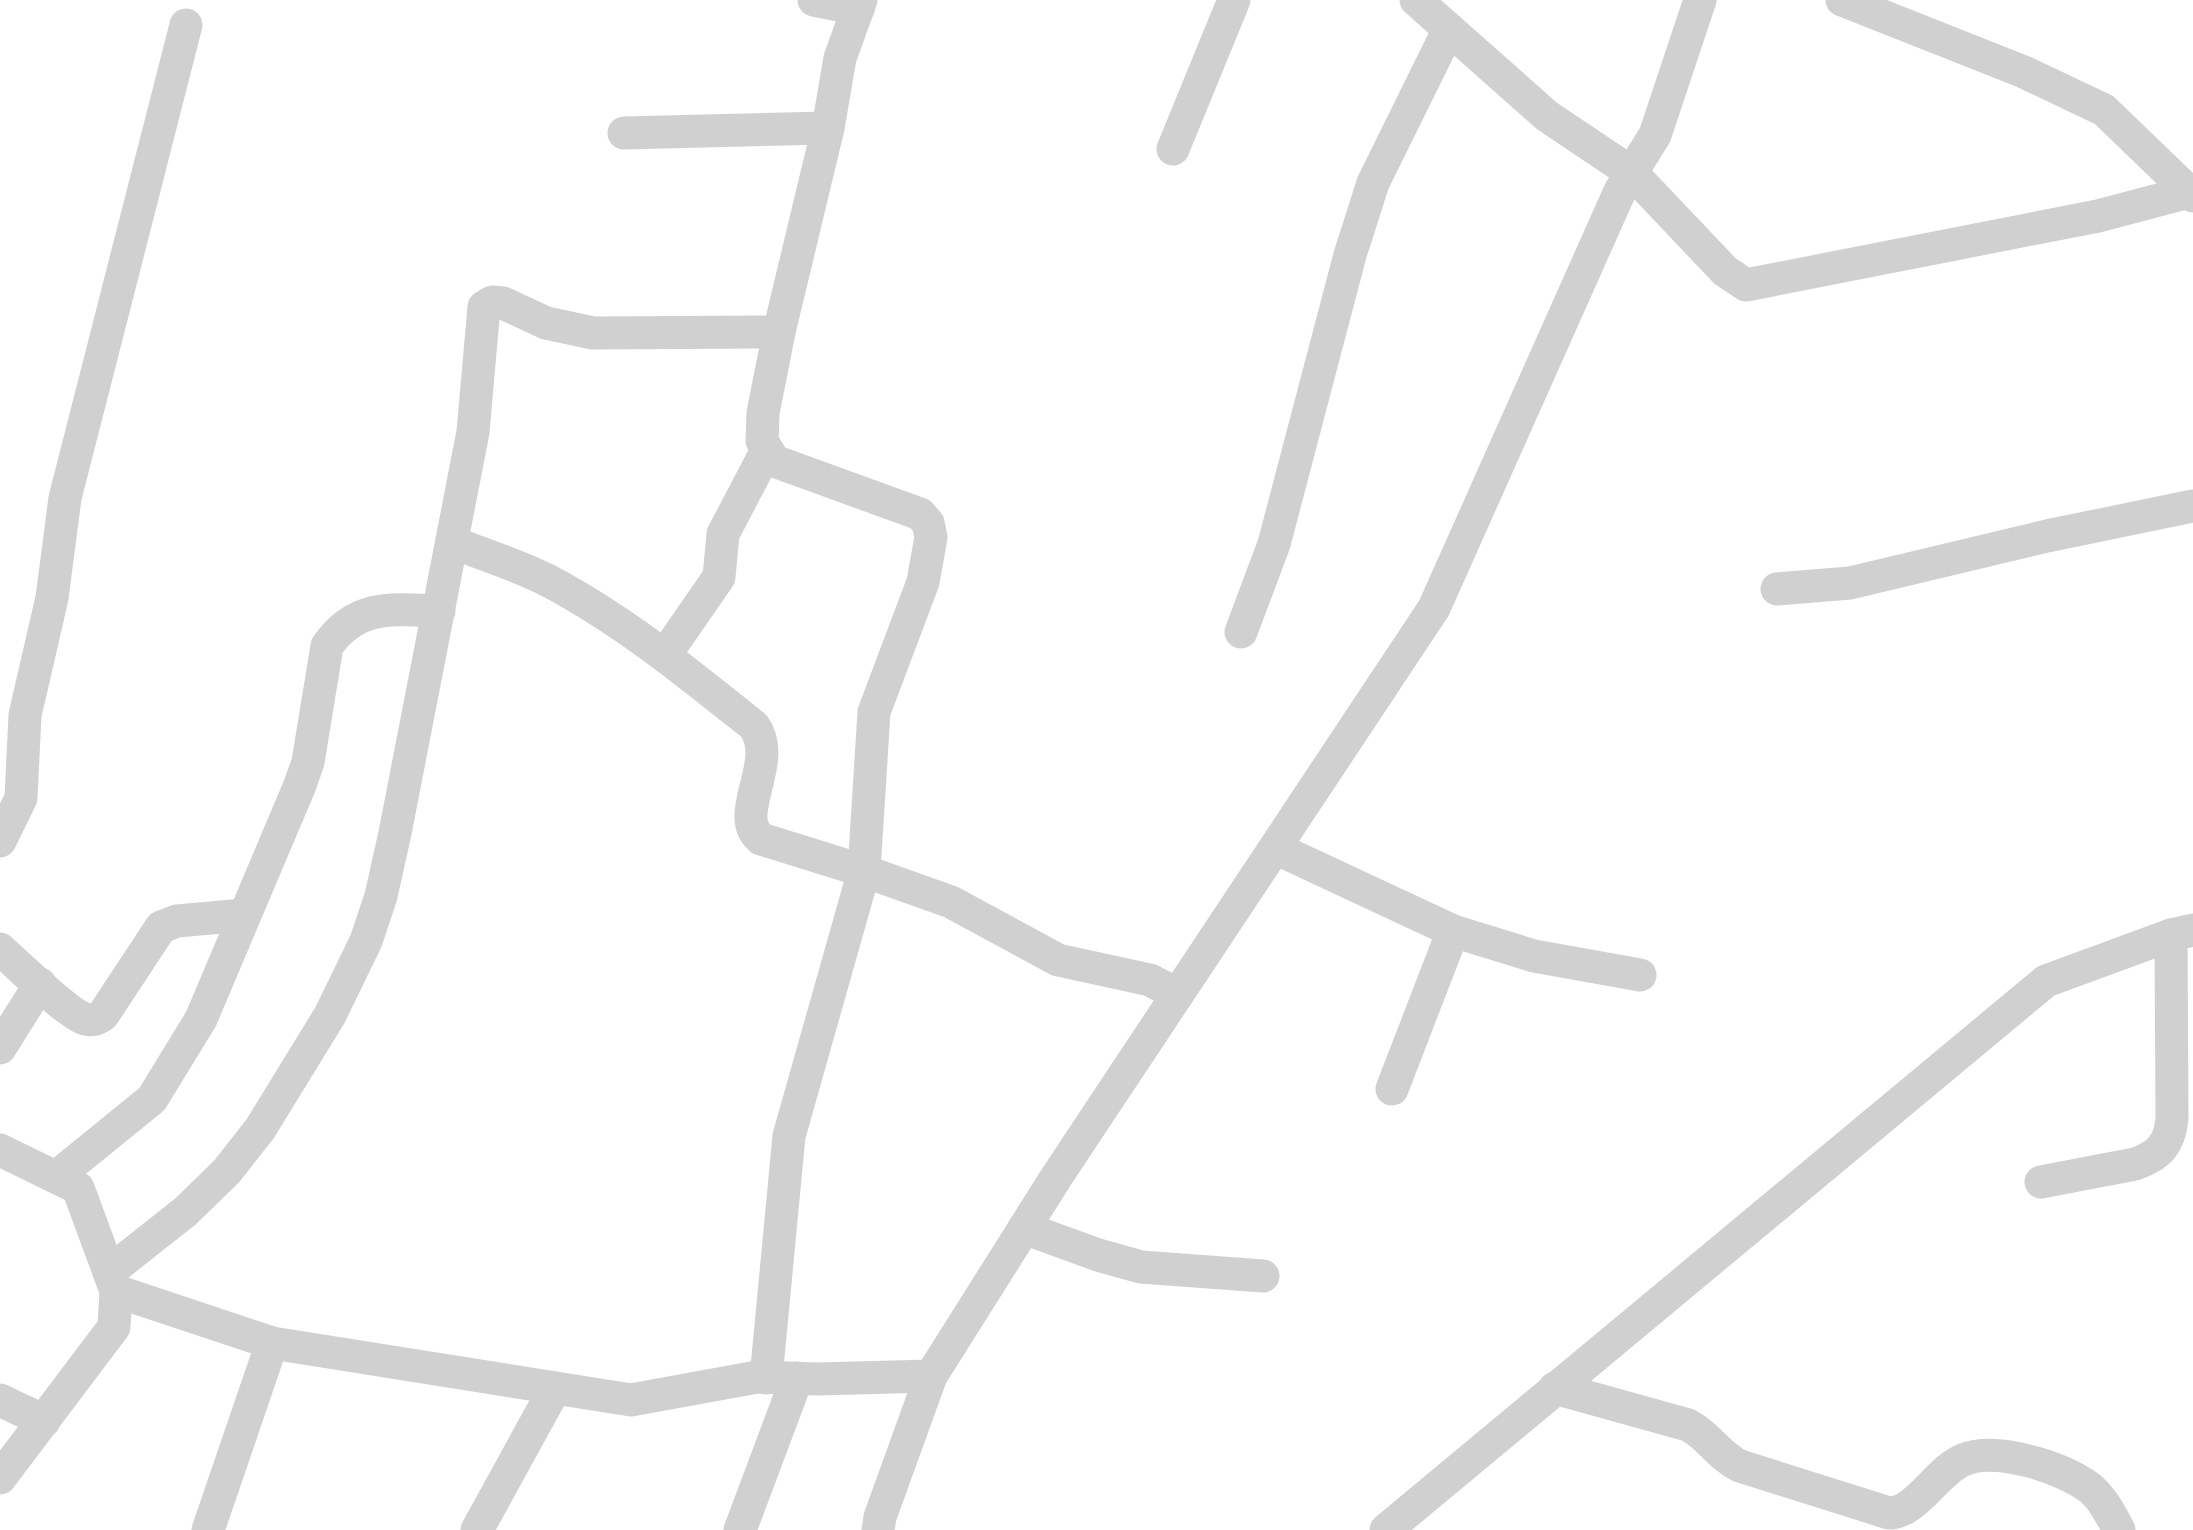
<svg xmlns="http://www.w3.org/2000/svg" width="2193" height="1530" font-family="'Open Sans',sans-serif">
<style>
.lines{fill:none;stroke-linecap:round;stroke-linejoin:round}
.minor{stroke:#d0d0d0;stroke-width:33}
</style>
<rect width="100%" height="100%" fill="#fff"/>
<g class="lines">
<!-- minor -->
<g class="minor">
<path d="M814 0 858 9"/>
<path d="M1416 0 1547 116 1632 173 1725 271 1746 285 2098 216 2189 192 2193 196"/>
<path d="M1842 0 2024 72 2104 110 2189 192"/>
<path d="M624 133 828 128"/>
<path d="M1173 149 1234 0"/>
<path d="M452 542C484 555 518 565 549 581 624 621 688 673 754 726 780 762 731 815 761 839L864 871 951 902 1058 960 1150 980 1177 994"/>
<path d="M1777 589 1850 583 2047 536 2193 506"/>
<path d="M1241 632 1274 544 1350 255 1373 183 1449 29"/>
<path d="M665 655 719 577 723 534 766 452"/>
<path d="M0 841 21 798 25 715 52 598 65 498 186 25"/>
<path d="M1275 848 1453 931 1534 956 1640 975"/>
<path d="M0 949C18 965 67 1013 85 1019 93 1021 97 1019 103 1015L161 927 177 921 244 915"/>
<path d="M0 1048 40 984"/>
<path d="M1392 1089 1453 931"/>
<path d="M0 1150 78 1188 116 1291 114 1327 0 1478"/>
<path d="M56 1177 152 1099 201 1019 300 785 308 762 327 646C356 604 392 609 439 611"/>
<path d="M2041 1182 2135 1164C2159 1156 2170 1144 2172 1118L2171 935"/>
<path d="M1024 1228 1098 1255 1141 1267 1263 1276"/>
<path d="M109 1272 186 1211 227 1171 260 1129 330 1015 366 941 381 896 395 833 473 432 484 307 492 302 503 303 546 323 593 333 779 332"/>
<path d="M116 1291 272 1343 631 1400 757 1377 817 1379 931 1376"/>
<path d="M766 1378 789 1136 864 871 874 712 923 582 931 537 928 523 920 514 774 461 762 441 763 413 779 332 828 128 840 58 861 0"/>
<path d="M1555 1388 1688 1425C1708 1435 1719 1456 1740 1466L1889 1513C1916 1513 1937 1471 1963 1460 1996 1446 2062 1467 2090 1488 2103 1499 2111 1515 2119 1530"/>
<path d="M0 1400 44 1421"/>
<path d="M208 1530 272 1343"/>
<path d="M477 1530 555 1388"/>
<path d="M740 1530 797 1378"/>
<path d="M878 1530 880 1517 931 1376 1057 1176 1434 608 1620 191 1655 135 1700 0"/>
<path d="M1386 1530 2046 981 2171 935 2193 930"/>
</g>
</g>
</svg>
